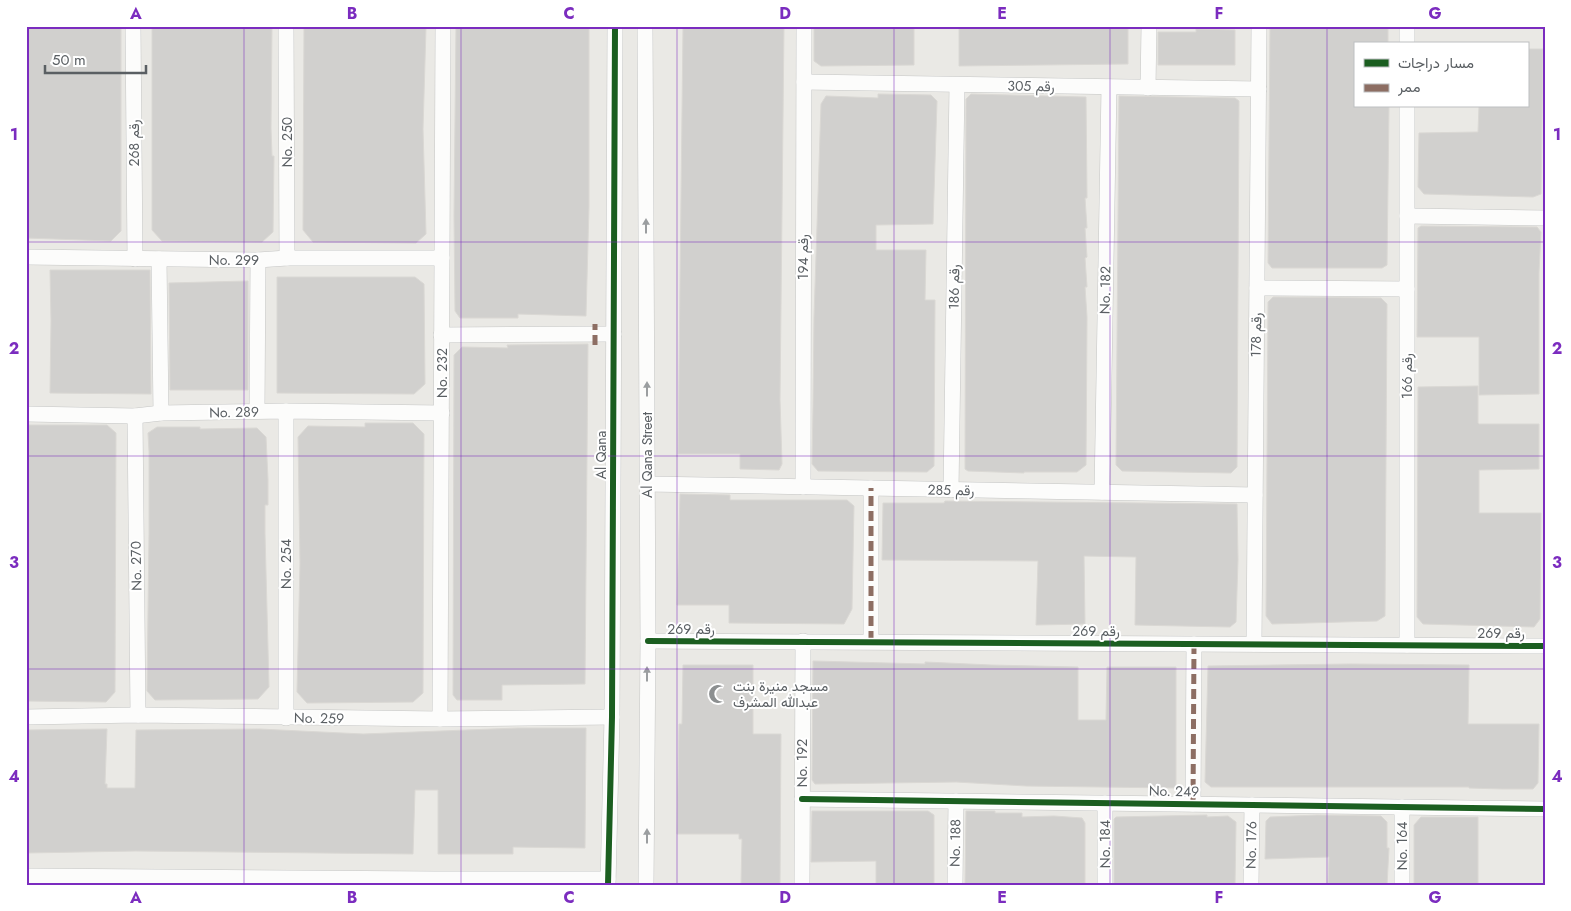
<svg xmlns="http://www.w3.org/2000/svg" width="1571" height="911" font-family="Jost,Vazirmatn,sans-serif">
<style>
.building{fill:#d1d0ce;stroke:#dad8d4}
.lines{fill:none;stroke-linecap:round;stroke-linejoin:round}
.minor-casing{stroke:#c5c6c5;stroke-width:16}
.minor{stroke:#fcfcfb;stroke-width:15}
.quiet{stroke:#8d6e63;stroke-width:5;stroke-dasharray:10 5;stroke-linecap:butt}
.cycleway-casing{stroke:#fff;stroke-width:9}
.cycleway{stroke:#1b5e20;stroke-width:6}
.oneway{fill:#9b9ea0}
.grid{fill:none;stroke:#7b2cbf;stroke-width:1;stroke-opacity:0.55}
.labels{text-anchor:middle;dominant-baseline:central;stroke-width:4;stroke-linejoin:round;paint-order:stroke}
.street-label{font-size:14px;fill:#5a5f63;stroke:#fff}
.poi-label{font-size:14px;fill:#5a5f63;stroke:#fff;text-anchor:start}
.neatline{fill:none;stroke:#7b2cbf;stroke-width:2}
.grid-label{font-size:16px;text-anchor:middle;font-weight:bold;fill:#7b2cbf}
</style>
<rect width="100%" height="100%" fill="#eae9e5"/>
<!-- building -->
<g class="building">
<path d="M26 26 121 27V231L111 241 26 238Z"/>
<path d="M152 26H272L271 128 272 156H274L273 232 262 242 162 241 152 230Z"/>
<path d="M304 26 426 27 423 129 426 234 416 243 313 242 303 230Z"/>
<path d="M456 26H589V207L586 316 518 314V318H460L455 311 454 217Z"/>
<path d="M683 26H784L780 400 782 464 779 470 740 469V454H678Z"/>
<path d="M814 26H914V65L821 66 814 61Z"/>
<path d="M959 26H1128V64L959 66Z"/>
<path d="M1270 26H1388V43H1355V106H1389L1387 265 1382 268H1272L1268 263Z"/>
<path d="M1196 29 1235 30V65H1158V32H1196Z"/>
<path d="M1527 49H1543L1541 194 1533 197 1424 194 1418 187 1419 133 1478 132 1479 106H1527Z"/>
<path d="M878 94 931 95 937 101 933 224 876 225V250H926L925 300H935L934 466 927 472 818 471 812 464 813 407 814 317 821 104 826 96 878 98Z"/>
<path d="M971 94 1086 97 1087 198H1085L1087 228H1085L1087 257 1085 258 1087 287H1085L1087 317 1086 465 1077 472H1024V473L968 471 965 469 966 99Z"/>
<path d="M1119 96 1235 98 1239 101 1237 467 1231 473 1122 471 1116 465Z"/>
<path d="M1421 226 1537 227 1541 232 1539 273V394L1479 395V337H1417L1418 228Z"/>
<path d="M50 270H150L151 394 50 393 51 321Z"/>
<path d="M277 277H415L424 284 425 384 414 394 277 393Z"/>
<path d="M248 281V390H170L169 283Z"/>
<path d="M1273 297 1381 298 1387 304 1385 616 1377 621 1272 624 1266 616 1268 302Z"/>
<path d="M588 344 585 684 502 685V700H457L453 695 454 355 462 347 508 348 507 345Z"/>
<path d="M1478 386V423L1479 424H1539V469L1479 470V513H1541L1540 619 1534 627 1423 624 1417 617 1418 387Z"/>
<path d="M365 423H413L424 434 423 693 413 702 307 703 297 692 300 564 298 437 308 426 365 427Z"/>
<path d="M26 425H107L116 433 115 692 106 702 26 701Z"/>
<path d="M157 427H200V429L257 428 266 437 268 480V505H265V534L269 687 258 699 155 700 147 691 149 535V451L148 433Z"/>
<path d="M680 494 730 495V500H847L854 506 852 609 844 624 729 623V605H677Z"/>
<path d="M945 501 1237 504 1238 559 1236 622 1230 627 1135 625 1136 557 1084 556 1085 624 1036 625 1038 561 882 560 883 503H944Z"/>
<path d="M813 661 925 664V662L991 665 1078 667V720H1106L1107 667H1176V788L1026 786 956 782 815 784 812 780Z"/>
<path d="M1349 664 1469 665 1468 724H1539L1538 783 1533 789H1503L1469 788V787H1211L1205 782 1208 666Z"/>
<path d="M683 665H753V734H781L780 885H741L742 839H739V834H677L679 724H682Z"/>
<path d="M518 728H586L585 848 513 847V854H438V790H415L413 854 135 851 26 853V730L107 729 105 784H107V788H135L136 730 259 729 363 734Z"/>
<path d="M812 811H928L934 815V885H876V861L811 862Z"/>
<path d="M966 811H995V813H1022V817L1054 816 1082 818 1085 823V885H965Z"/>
<path d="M1207 815V817L1228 816 1236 822 1235 885H1114V819L1116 817Z"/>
<path d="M1317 815 1381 816 1387 822V848H1389L1387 885H1328L1329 857 1265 859 1266 821 1270 817Z"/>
<path d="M1421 817H1478V885H1414V825Z"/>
</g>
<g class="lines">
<!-- minor casing -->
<g class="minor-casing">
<g id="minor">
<path d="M133 26 135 259"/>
<path d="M286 26 287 258"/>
<path d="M645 26 648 641 646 885"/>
<path d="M1407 44V26"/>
<path d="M804 82 1259 89"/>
<path d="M1148 88 1149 26"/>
<path d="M1407 216 1545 218"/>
<path d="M26 257 258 260 287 258H442"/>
<path d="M159 259 161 413"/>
<path d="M1257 288 1407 289"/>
<path d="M441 335 614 334"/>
<path d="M257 411 258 260"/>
<path d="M286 411V718"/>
<path d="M26 414 135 416 161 413 286 411 442 413"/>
<path d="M135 416 138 715"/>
<path d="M647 484 1255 495"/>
<path d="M803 487 804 26"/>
<path d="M951 490 957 85"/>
<path d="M1102 492 1109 87"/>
<path d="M648 641 1545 646"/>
<path d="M871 641V488"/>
<path d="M1254 644 1259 26"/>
<path d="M1407 645V106"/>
<path d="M26 717 138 715 440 719 612 717"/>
<path d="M440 719 443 26"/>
<path d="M802 799 1545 809"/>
<path d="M1105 803V885"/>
<path d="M1193 804 1194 644"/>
<path d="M26 876 435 879H608"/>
<path d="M608 885 612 717 615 26"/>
<path d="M802 885 803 641"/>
<path d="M955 885 956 801"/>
<path d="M1251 885 1252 805"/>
<path d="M1402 885V807"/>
</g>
</g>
<!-- minor -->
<use href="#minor" class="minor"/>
<!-- quiet -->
<g class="quiet">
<path d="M595 345V324"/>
<path d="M871 641V488"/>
<path d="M1193 804 1194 644"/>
</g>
<!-- cycleway casing -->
<g class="cycleway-casing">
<g id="cycleway">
<path d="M648 641 1545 646"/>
<path d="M802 799 1545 809"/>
<path d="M608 885 612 717 615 26"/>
</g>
</g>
<!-- cycleway -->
<use href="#cycleway" class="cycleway"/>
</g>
<!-- one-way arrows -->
<defs><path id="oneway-solid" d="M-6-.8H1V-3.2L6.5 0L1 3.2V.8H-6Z" transform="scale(1.25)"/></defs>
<g class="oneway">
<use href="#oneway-solid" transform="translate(646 226) rotate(-90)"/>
<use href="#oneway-solid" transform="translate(647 389) rotate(-90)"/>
<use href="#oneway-solid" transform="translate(647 674) rotate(-90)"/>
<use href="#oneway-solid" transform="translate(647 836) rotate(-90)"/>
</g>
<!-- grid -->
<path class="grid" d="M244 26V885M461 26V885M677 26V885M894 26V885M1110 26V885M1327 26V885M26 242H1545M26 456H1545M26 669H1545"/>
<!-- icons -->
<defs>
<g id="mosque-bare" transform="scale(1.5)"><path d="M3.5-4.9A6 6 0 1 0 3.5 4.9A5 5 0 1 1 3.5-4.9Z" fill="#8c8f90" stroke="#fff" stroke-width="2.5" paint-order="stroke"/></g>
</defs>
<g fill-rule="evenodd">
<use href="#mosque-bare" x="718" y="694"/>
</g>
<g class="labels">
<!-- street labels -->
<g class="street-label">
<text transform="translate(1031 86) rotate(1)">رقم 305</text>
<text transform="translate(287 142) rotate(-90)">No. 250</text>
<text transform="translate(134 143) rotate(-90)">رقم 268</text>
<text transform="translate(803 257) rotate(-90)">رقم 194</text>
<text x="234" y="260">No. 299</text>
<text transform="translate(954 287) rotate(-89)">رقم 186</text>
<text transform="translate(1105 290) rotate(-89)">No. 182</text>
<text transform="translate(1256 335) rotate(-89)">رقم 178</text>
<text transform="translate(442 373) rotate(-90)">No. 232</text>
<text transform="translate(1407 376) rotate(-90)">رقم 166</text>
<text transform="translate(234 412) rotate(-1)">No. 289</text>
<text transform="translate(601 455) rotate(-90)">Al Qana</text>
<text transform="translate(647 455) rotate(-90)">Al Qana Street</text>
<text transform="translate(951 490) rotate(1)">رقم 285</text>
<text transform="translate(286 564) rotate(-90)">No. 254</text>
<text transform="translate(136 566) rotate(-91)">No. 270</text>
<text x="691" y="629">رقم 269</text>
<text x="1096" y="631">رقم 269</text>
<text x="1501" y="633">رقم 269</text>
<text transform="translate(319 718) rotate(1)">No. 259</text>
<text transform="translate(802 763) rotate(-90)">No. 192</text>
<text transform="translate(1174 791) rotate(1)">No. 249</text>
<text transform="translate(955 843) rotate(-89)">No. 188</text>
<text transform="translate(1105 844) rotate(-90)">No. 184</text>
<text transform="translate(1251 845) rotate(-89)">No. 176</text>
<text transform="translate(1402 846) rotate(-90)">No. 164</text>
</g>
<!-- poi labels -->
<g class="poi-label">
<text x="733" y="686">مسجد منيرة بنت<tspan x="733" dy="16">عبدالله المشرف</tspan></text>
</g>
</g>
<!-- border -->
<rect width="1571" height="911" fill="none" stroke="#ffffff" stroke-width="55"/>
<!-- legend -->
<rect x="1354" y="42" width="175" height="65" fill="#ffffff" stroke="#bdbfc1"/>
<rect x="1364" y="59" width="25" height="8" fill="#1b5e20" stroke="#bdbfc1"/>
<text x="1398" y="68" font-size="15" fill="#5a5f63">مسار دراجات</text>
<rect x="1364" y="84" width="25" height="8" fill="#8d6e63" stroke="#bdbfc1"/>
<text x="1398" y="92" font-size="15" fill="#5a5f63">ممر</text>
<!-- scale -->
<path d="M45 65v8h101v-8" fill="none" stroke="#5a5f63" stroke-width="2.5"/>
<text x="52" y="65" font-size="15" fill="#5a5f63" stroke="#ffffff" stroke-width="4" paint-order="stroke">50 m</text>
<rect x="28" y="28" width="1516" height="856" class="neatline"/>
<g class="grid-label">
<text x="136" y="19">A</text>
<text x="352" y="19">B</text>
<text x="569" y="19">C</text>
<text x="785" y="19">D</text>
<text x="1002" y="19">E</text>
<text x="1219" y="19">F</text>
<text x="1435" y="19">G</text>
<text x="14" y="140">1</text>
<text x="1557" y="140">1</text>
<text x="14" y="354">2</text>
<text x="1557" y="354">2</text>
<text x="14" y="568">3</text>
<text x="1557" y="568">3</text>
<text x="14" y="782">4</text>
<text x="1557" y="782">4</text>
<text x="136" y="903">A</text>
<text x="352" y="903">B</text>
<text x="569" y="903">C</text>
<text x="785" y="903">D</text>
<text x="1002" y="903">E</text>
<text x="1219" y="903">F</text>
<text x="1435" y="903">G</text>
</g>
</svg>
